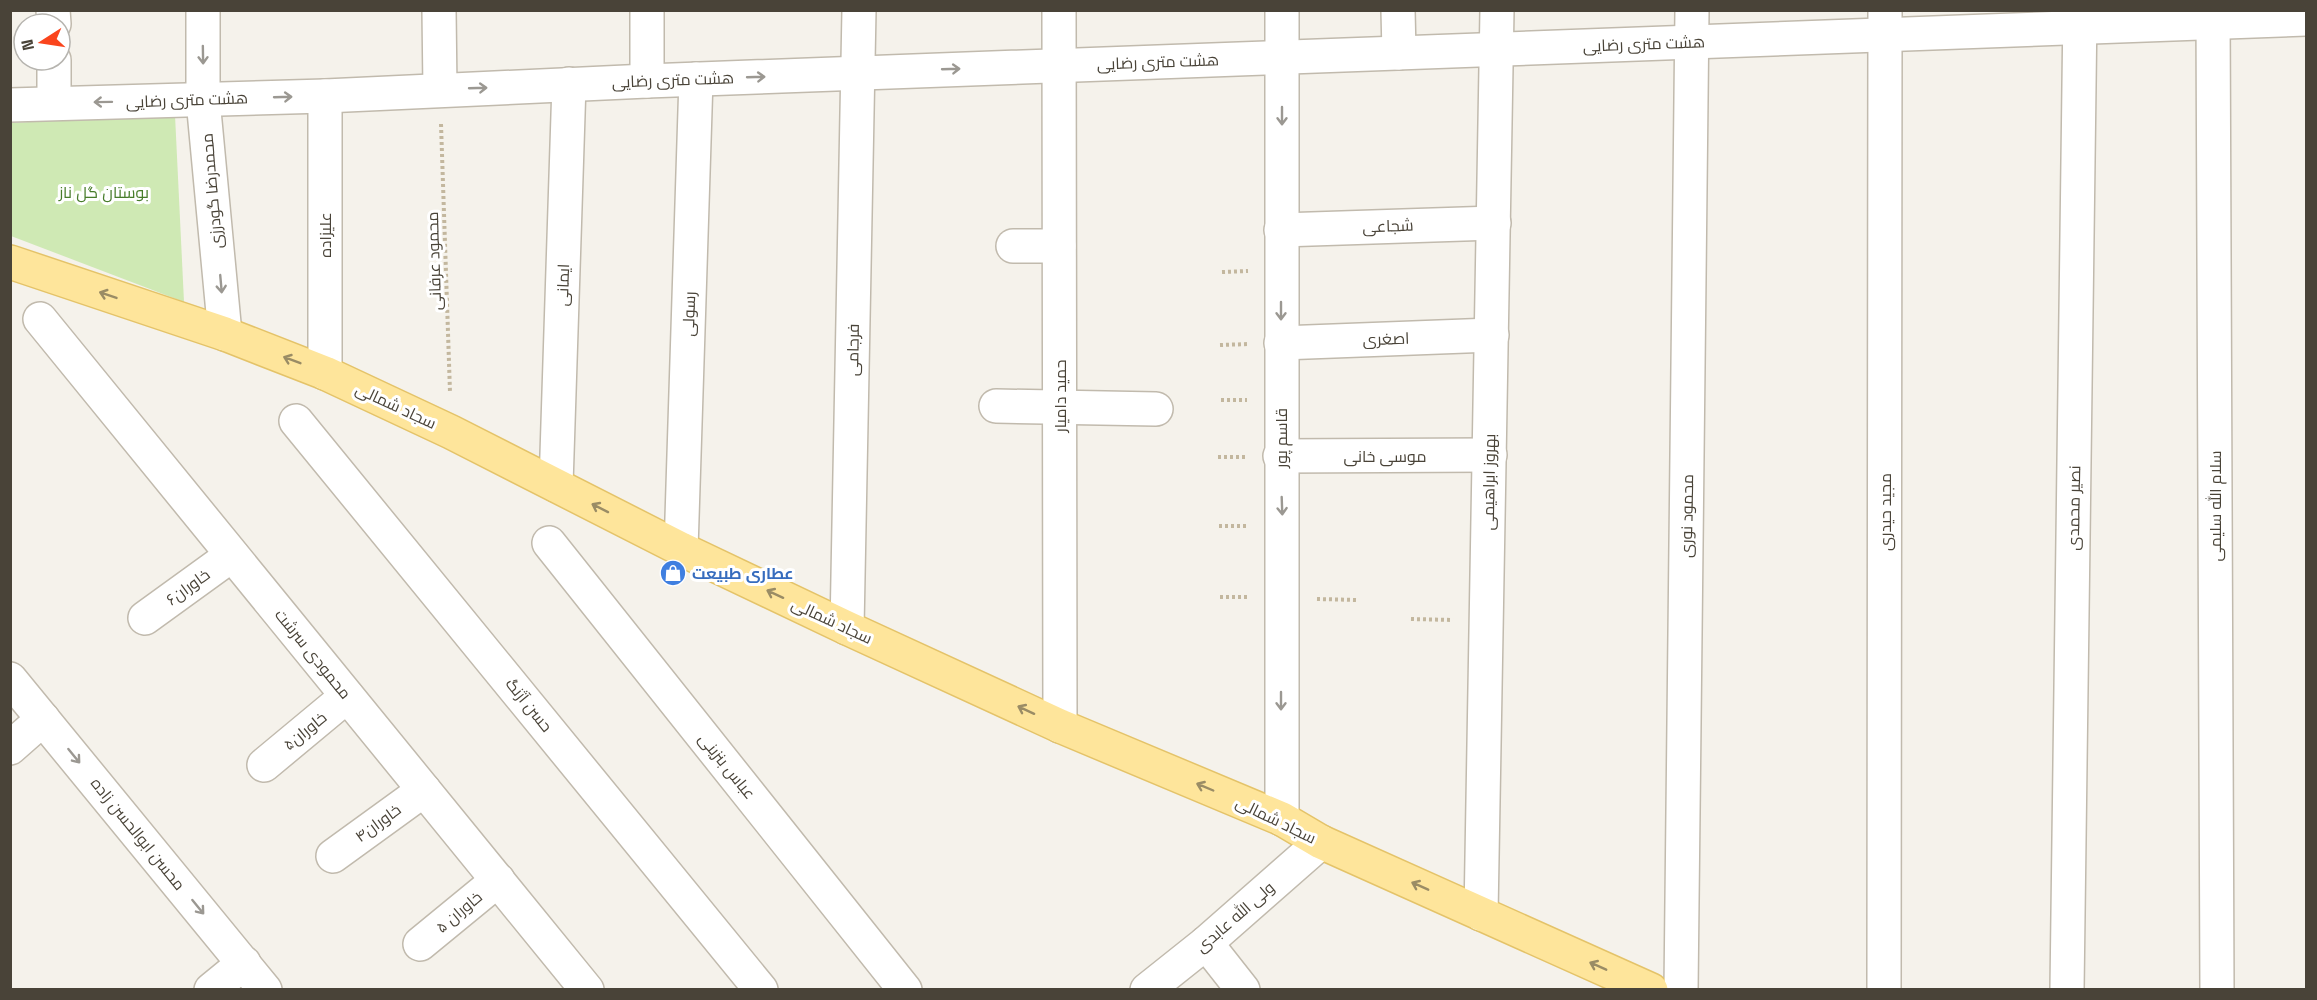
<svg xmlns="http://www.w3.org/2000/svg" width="2317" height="1000" font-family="'Space Grotesk',Cairo,sans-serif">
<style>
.green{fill:#cfe9b4}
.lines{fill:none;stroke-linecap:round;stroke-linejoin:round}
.minor-casing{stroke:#c1baad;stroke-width:36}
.major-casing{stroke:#e4c369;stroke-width:36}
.path{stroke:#c3b79e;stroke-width:4;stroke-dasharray:3 3;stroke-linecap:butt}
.minor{stroke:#fff;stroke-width:33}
.major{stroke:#fee59b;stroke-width:33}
.oneway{stroke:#9b9892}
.oneway2{stroke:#9a8c65}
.labels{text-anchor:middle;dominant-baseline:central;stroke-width:6;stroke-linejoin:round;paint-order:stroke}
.street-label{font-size:16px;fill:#494338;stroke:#fff}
.park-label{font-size:16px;fill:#477c2a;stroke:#fff}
.shop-label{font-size:16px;font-weight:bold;fill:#366cbe;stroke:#fff;text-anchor:start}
</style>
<rect width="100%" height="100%" fill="#f5f2eb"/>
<!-- green -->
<path class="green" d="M175 115 184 302 11 236 10 123Z"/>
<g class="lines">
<!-- minor casing -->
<g class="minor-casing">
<g id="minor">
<path d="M53 10 54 24"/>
<path d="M203 10V100L225 334"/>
<path d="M439 10 440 90"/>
<path d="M647 10V81"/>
<path d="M1059 10 1060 726"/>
<path d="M1398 10 1399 53"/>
<path d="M2213 10 2217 990"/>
<path d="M54 60V103"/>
<path d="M325 96V373"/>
<path d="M10 105 325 96 647 81 2306 19"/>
<path d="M1281 230 1494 223"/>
<path d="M1013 246H1059"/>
<path d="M40 319 587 990"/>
<path d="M1281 343 1492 335"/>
<path d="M996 406 1156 409"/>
<path d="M296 421 761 990"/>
<path d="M1280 456 1490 455"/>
<path d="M556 485 569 84"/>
<path d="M549 543 905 990"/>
<path d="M681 549 696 79"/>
<path d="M145 618 232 555"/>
<path d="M847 628 859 10"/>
<path d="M10 679 265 990"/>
<path d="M10 748 43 719"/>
<path d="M264 765 347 696"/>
<path d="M1282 819V10"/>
<path d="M333 856 424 790"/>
<path d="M1481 914 1497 10"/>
<path d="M1206 943 1243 990"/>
<path d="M420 944 498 880"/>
<path d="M211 990 244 963"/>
<path d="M1147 990 1206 943 1321 842"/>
<path d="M1681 990 1692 10"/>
<path d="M1884 990 1885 10"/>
<path d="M2067 990 2080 10"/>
</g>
</g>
<!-- major casing -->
<g class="major-casing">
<path id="major" d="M10 262 225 334 325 373 451 432 681 549 847 628 1060 726 1282 819 1321 842 1651 990"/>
</g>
<!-- path -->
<g class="path">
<path d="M441 124 450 392"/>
<path d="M1222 272 1248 271"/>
<path d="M1220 345 1249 344"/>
<path d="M1221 400H1247"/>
<path d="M1218 457H1248"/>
<path d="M1219 526H1249"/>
<path d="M1220 597H1247"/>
<path d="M1317 599 1358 600"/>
<path d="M1411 619 1453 620"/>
</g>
<!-- minor -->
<use href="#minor" class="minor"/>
<!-- major -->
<use href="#major" class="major"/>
</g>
<!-- one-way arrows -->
<defs><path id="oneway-shaft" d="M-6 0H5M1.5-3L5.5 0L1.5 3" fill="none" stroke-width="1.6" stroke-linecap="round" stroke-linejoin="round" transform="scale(1.5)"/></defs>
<g class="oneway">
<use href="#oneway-shaft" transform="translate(203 55) rotate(89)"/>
<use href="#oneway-shaft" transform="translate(951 69) rotate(-2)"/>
<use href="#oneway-shaft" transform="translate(756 77) rotate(-2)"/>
<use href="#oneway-shaft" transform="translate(478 88) rotate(-2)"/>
<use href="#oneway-shaft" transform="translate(283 97) rotate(-2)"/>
<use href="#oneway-shaft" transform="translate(103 102) rotate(179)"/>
<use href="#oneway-shaft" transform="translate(1282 116) rotate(90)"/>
<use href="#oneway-shaft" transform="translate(221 284) rotate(85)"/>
<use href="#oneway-shaft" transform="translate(1281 311) rotate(90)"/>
<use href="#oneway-shaft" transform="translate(1282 506) rotate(88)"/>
<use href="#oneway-shaft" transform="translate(1281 701) rotate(90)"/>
<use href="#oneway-shaft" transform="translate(74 756) rotate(51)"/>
<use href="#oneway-shaft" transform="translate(198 907) rotate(51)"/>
</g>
<g class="oneway2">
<use href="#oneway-shaft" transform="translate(108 295) rotate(-161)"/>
<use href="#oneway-shaft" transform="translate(292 360) rotate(-159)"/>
<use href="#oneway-shaft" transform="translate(600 508) rotate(-153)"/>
<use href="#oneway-shaft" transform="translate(775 594) rotate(-155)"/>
<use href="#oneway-shaft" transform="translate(1026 710) rotate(-155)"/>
<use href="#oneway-shaft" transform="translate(1205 787) rotate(-157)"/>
<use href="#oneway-shaft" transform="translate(1420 886) rotate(-156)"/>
<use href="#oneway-shaft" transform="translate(1598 966) rotate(-156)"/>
</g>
<!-- icons -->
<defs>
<g id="shop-disc" transform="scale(1.35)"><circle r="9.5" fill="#3f7fe0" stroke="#fff"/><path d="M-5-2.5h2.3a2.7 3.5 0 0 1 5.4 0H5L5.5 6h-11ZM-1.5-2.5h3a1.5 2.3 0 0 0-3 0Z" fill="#fff"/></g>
</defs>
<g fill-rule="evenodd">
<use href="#shop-disc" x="673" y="573"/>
</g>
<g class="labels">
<!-- street labels -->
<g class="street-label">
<text transform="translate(1644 44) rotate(-2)">هشت متری رضایی</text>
<text transform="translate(1158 62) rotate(-2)">هشت متری رضایی</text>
<text transform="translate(673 80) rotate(-2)">هشت متری رضایی</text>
<text transform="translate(187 100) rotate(-2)">هشت متری رضایی</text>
<text transform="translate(212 191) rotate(-95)">محمدرضا گودرزی</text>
<text transform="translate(1388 226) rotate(-2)">شجاعی</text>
<text transform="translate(325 235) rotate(-90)">علیزاده</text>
<text transform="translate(434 261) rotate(-92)">محمود عرفانی</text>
<text transform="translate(563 285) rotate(-88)">ایمانی</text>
<text transform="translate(689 314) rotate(-88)">رسولی</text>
<text transform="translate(1386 339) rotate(-2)">اصغری</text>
<text transform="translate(853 350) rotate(-89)">فرجامی</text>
<text transform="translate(1060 396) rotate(-90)">حمید دامیار</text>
<text transform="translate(396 406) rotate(25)">سجاد شمالی</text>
<text transform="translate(1281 438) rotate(-90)">قاسم پور</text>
<text x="1385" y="456">موسی خانی</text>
<text transform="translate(1489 482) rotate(-89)">بهروز ابراهیمی</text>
<text transform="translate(2215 506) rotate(-90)">سلام الله سلیمی</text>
<text transform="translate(2074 508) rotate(-89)">نصیر محمدی</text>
<text transform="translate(1885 512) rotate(-90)">مجید حیدری</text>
<text transform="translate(1687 516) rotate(-89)">محمود نوری</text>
<text transform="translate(188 587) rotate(-36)">خاوران۶</text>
<text transform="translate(832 621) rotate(25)">سجاد شمالی</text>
<text transform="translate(313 654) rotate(51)">محمودی سرشت</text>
<text transform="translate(529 705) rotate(51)">حسن آژنگ</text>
<text transform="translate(305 731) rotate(-39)">خاوران۵</text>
<text transform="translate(727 766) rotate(51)">عباس بنزینی</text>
<text transform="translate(1276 820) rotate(26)">سجاد شمالی</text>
<text transform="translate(378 823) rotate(-36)">خاوران۴</text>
<text transform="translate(138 834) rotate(51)">محسن ابوالحسن زاده</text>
<text transform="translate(459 912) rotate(-40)">خاوران ۵</text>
<text transform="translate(1235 917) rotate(-41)">ولی الله عابدی</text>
</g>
<!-- park labels -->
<g class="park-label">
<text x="104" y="192">بوستان گل ناز</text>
</g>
<!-- shop labels -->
<g class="shop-label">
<text x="692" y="573">عطاری طبیعت</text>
</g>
</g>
<!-- border -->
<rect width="2317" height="1000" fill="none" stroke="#494338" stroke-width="24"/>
<!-- north arrow -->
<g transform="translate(42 42) rotate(258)"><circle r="28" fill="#ffffff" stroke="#b6b4af" stroke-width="1.5"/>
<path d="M0-4.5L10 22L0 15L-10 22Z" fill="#fa451d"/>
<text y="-9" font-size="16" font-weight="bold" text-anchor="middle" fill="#494338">N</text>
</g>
</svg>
